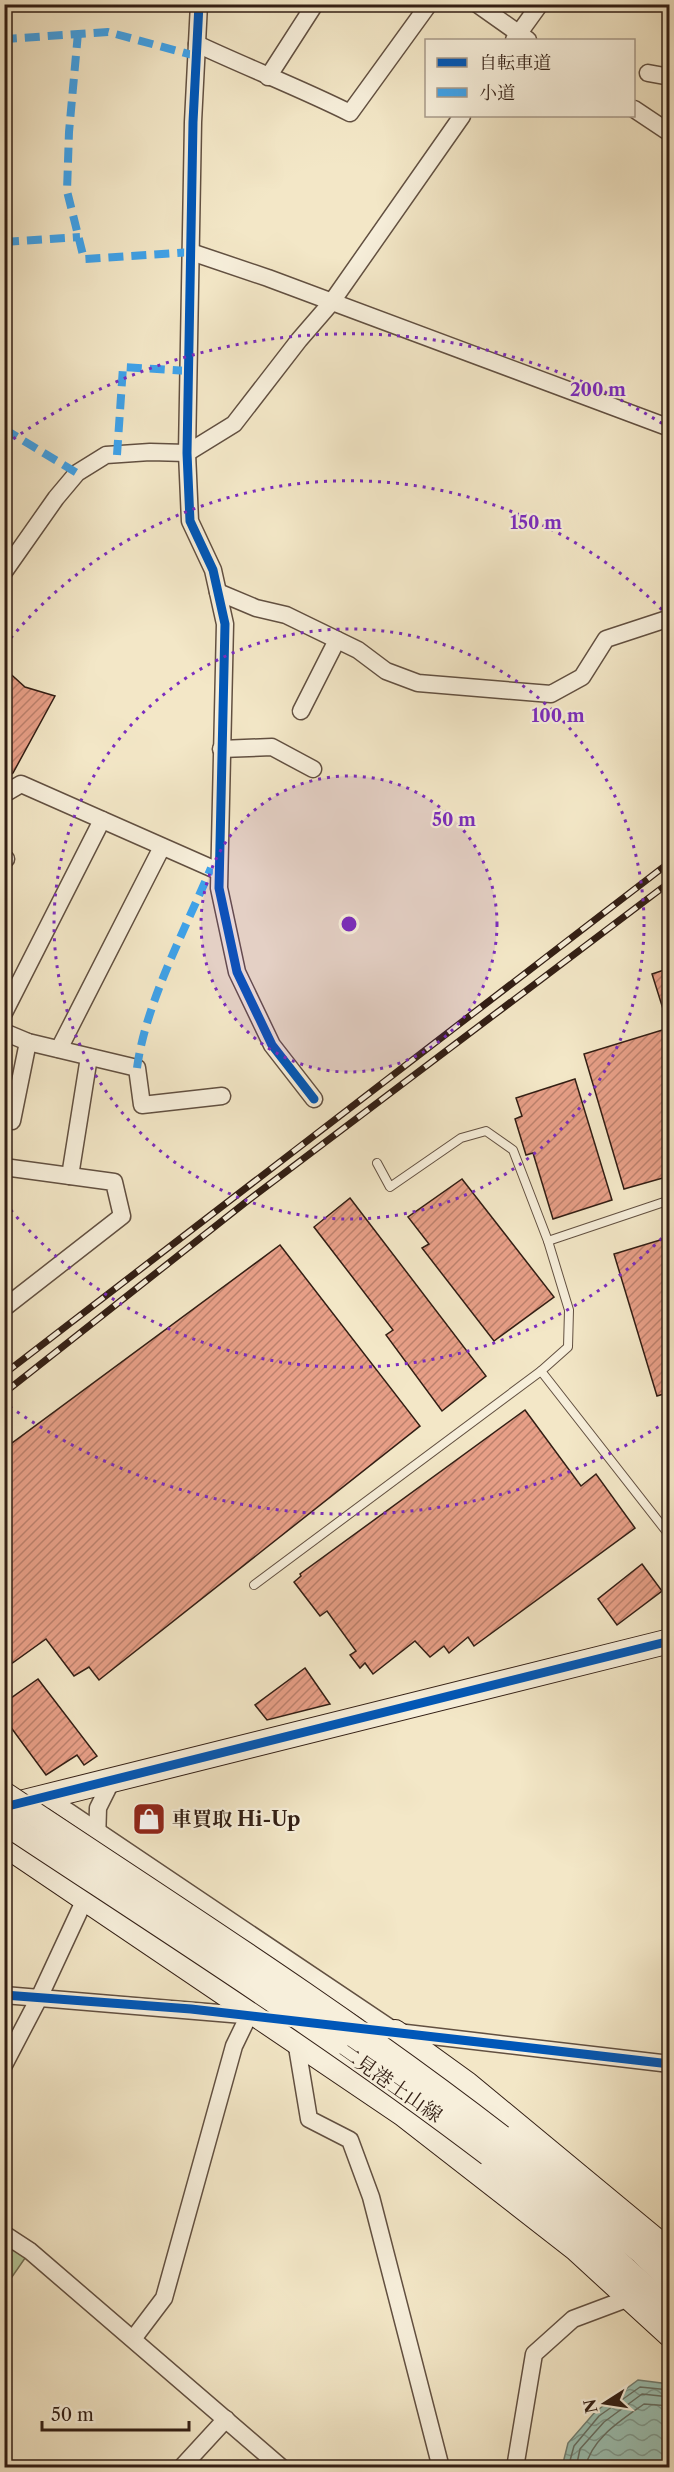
<svg xmlns="http://www.w3.org/2000/svg" width="674" height="2472" font-family="'Libre Caslon Text','Noto Serif JP',serif">
<style>
.grass{fill:url(#grass-tufts);stroke:#747257;stroke-width:1.5}
.water{fill:url(#water-waves);stroke:#717f73;stroke-width:1.5}
.lines{fill:none;stroke-linecap:round;stroke-linejoin:round}
.shore{stroke:#666f63;stroke-width:1.5}
.building{fill:url(#building-hatch);stroke:#321e14;stroke-width:1.5}
.lane-casing{stroke:#625041;stroke-width:10}
.street-casing{stroke:#625041;stroke-width:19}
.secondary-casing{stroke:#321e14;stroke-width:26}
.lane{stroke:#f7efdb;stroke-width:8}
.street{stroke:#f7efdb;stroke-width:16}
.secondary{stroke:#f7efdb;stroke-width:24}
.rail-casing{stroke:#321e14;stroke-width:7}
.rail{stroke:#f7efdb;stroke-width:4.5;stroke-dasharray:14;stroke-linecap:butt}
.secondary-bridge-casing{stroke:#321e14;stroke-width:26;stroke-linecap:butt}
.secondary-bridge{stroke:#f7efdb;stroke-width:24}
.quiet{stroke:#3ea2ea;stroke-width:8;stroke-dasharray:15 8;stroke-linecap:butt}
.cycleway-casing{stroke:#f7efdb;stroke-width:13}
.cycleway{stroke:#0057b8;stroke-width:9}
.ring{fill:none;stroke:#7b2cbf;stroke-width:3;stroke-dasharray:3 6}
.labels{text-anchor:middle;dominant-baseline:central;stroke-width:4.5;stroke-linejoin:round;paint-order:stroke}
.poi-label{font-size:20px;font-weight:bold;fill:#321e14;stroke:#f7efdb;text-anchor:start}
.street-label{font-size:20px;fill:#321e14;stroke:#f7efdb}
.centre{fill:#7b2cbf;stroke:#f7efdb;stroke-width:3}
.ring-label{font-size:18px;text-anchor:middle;font-weight:bold;fill:#7b2cbf;stroke:#f7efdb;stroke-width:4.5;stroke-linejoin:round;paint-order:stroke}
</style>
<defs>
<pattern id="grass-tufts" width="24" height="20" patternUnits="userSpaceOnUse" patternTransform="scale(1.5)"><rect width="24" height="20" fill="#b5c79a"/><path d="M3 7l-1-3M5 7V3M7 7l1-3M15 17l-1-3M17 17v-4M19 17l1-3" fill="none" stroke="#9caa84"/></pattern>
<pattern id="water-waves" width="16" height="10" patternUnits="userSpaceOnUse" patternTransform="scale(1.5)"><rect width="16" height="10" fill="#9bc0b2"/><path d="M0 5q4-4 8 0t8 0" fill="none" stroke="#7f9b90"/></pattern>
<pattern id="building-hatch" width="6" height="6" patternUnits="userSpaceOnUse" patternTransform="scale(1.5)"><rect width="6" height="6" fill="#e79f87"/><path d="M-1 1l2-2M0 6l6-6M5 7l2-2" fill="none" stroke="#bc816d"/></pattern>
</defs>
<rect width="100%" height="100%" fill="#f3e7c7"/>
<filter id="stains"><feTurbulence type="fractalNoise" baseFrequency=".00333" numOctaves="4"/><feColorMatrix values="0 0 0 0 .2 0 0 0 0 .09 0 0 0 0 .02 0 0 0 .5 -.17"/></filter>
<radialGradient id="worn" r=".72"><stop offset=".6" stop-color="#630" stop-opacity="0"/><stop offset="1" stop-color="#630" stop-opacity=".3"/></radialGradient>
<!-- grass -->
<path class="grass" d="M5 2234 30 2251 5 2287Z"/>
<!-- water -->
<path class="water" d="M638 2380 669 2384V2467H562L568 2443 595 2412Z"/>
<g class="lines">
<!-- shore -->
<g class="shore">
<path d="M568 2468 574 2446 599 2416 640 2387 670 2390"/>
<path d="M576 2468 580 2449 604 2422 642 2394 670 2397"/>
<path d="M585 2468C592 2438 620 2421 644 2404L670 2406"/>
</g>
</g>
<!-- building -->
<g class="building">
<path d="M4 668 25 687 55 696 13 773 4 779Z"/>
<path d="M670 968V1176L624 1189 584 1054 669 1028 652 974Z"/>
<path d="M575 1079 612 1200 553 1219 533 1153 526 1155 515 1119 522 1116 516 1098Z"/>
<path d="M462 1179 554 1297 494 1341 422 1248 429 1244 408 1217Z"/>
<path d="M350 1198 486 1376 442 1411 386 1335 393 1330 314 1227Z"/>
<path d="M670 1237V1392L657 1396 614 1254Z"/>
<path d="M280 1245 420 1426 99 1680 89 1667 74 1676 46 1639 4 1669V1449Z"/>
<path d="M525 1410 581 1486 596 1474 635 1528 474 1646 468 1637 449 1653 444 1646 430 1657 415 1641 373 1674 365 1663 360 1668 350 1655 356 1651 327 1611 320 1616 294 1582 301 1576 300 1574Z"/>
<path d="M642 1564 662 1591 617 1625 598 1599Z"/>
<path d="M305 1668 330 1704 267 1720 255 1705Z"/>
<path d="M38 1679 97 1756 84 1765 77 1755 46 1775 4 1718V1703Z"/>
</g>
<g class="lines">
<!-- lane casing -->
<g class="lane-casing">
<g id="lane">
<path d="M548 1241 670 1200"/>
<path d="M541 1371 670 1536"/>
<path d="M254 1585 541 1371 568 1347 569 1310 548 1241 513 1150 486 1131 461 1138 390 1187 377 1163"/>
</g>
</g>
<!-- street casing -->
<g class="street-casing">
<g id="street">
<path d="M199 4 193 122 187 453 190 521 213 570 225 624 219 888 237 972 272 1045 314 1099"/>
<path d="M477 4 528 40"/>
<path d="M514 40 540 4"/>
<path d="M197 44C248 68 300 88 350 113L429 4"/>
<path d="M648 73 670 77"/>
<path d="M268 77 315 4"/>
<path d="M634 109 670 133"/>
<path d="M191 252 268 278 670 428"/>
<path d="M4 572 56 498 77 473 106 455 150 452 187 453 234 424 299 340 331 303 462 116"/>
<path d="M218 592 256 608 286 615 358 650 386 671 418 683 551 694 582 677 606 639 670 618"/>
<path d="M301 711 337 640"/>
<path d="M221 749 272 747 313 769"/>
<path d="M4 794 21 784 218 871"/>
<path d="M4 861 6 859"/>
<path d="M4 1013 102 820"/>
<path d="M4 1032 28 1042 137 1068 142 1105 222 1096"/>
<path d="M59 1049 162 847"/>
<path d="M12 1121 28 1042"/>
<path d="M4 1167 114 1182 122 1216 4 1308"/>
<path d="M70 1176 89 1057"/>
<path d="M45 1796 393 2030"/>
<path d="M97 1842 98 1808 112 1780"/>
<path d="M4 1995 255 2016"/>
<path d="M355 2027 670 2064"/>
<path d="M296 2041 309 2119 350 2140 371 2197 441 2468"/>
<path d="M4 2065 39 1998 85 1899 87 1891"/>
<path d="M4 2234 30 2251 282 2468"/>
<path d="M133 2339 164 2298 234 2046 249 2015"/>
<path d="M181 2468 226 2419"/>
<path d="M515 2468 534 2354 573 2319 629 2298"/>
</g>
</g>
<!-- secondary casing -->
<g class="secondary-casing">
<g id="secondary">
<path d="M4 1807 670 1641"/>
<path d="M4 1844 403 2114 575 2248 670 2335"/>
<path d="M395 2032 467 2084 670 2252"/>
<path d="M501 2137 642 2252 670 2279"/>
<path d="M489 2154 595 2242 670 2310"/>
</g>
</g>
<!-- lane -->
<use href="#lane" class="lane"/>
<!-- street -->
<use href="#street" class="street"/>
<!-- secondary -->
<use href="#secondary" class="secondary"/>
<!-- rail casing -->
<g class="rail-casing">
<g id="rail">
<path d="M4 1374 670 862"/>
<path d="M4 1393 246 1202 670 882"/>
</g>
</g>
<!-- rail -->
<use href="#rail" class="rail"/>
<!-- secondary-bridge casing -->
<g class="secondary-bridge-casing">
<g id="secondary-bridge">
<path d="M4 1794C172 1906 342 2014 501 2137"/>
<path d="M4 1822C167 1930 333 2035 489 2154"/>
</g>
</g>
<!-- secondary-bridge -->
<use href="#secondary-bridge" class="secondary-bridge"/>
<!-- quiet -->
<g class="quiet">
<path d="M78 33 69 132 67 191 84 259 191 252"/>
<path d="M4 42 5 39 108 32 196 56"/>
<path d="M4 242 80 237"/>
<path d="M4 429 77 473"/>
<path d="M117 455 123 367 189 371"/>
<path d="M137 1068C146 1002 185 930 211 868"/>
</g>
<!-- cycleway casing -->
<g class="cycleway-casing">
<g id="cycleway">
<path d="M199 4 193 122 187 453 190 521 213 570 225 624 219 888 237 972 272 1045 314 1099"/>
<path d="M4 1807 670 1641"/>
<path d="M4 1995 191 2009 670 2064"/>
</g>
</g>
<!-- cycleway -->
<use href="#cycleway" class="cycleway"/>
</g>
<!-- distance rings -->
<circle cx="349" cy="924" r="148" fill="#7b2cbf" fill-opacity=".12"/>
<g class="ring">
<circle cx="349" cy="924" r="148"/>
<circle cx="349" cy="924" r="295"/>
<path d="M668 1232A443 443 0 0 1 5 1203M5 645A443 443 0 0 1 668 616"/>
<path d="M666 1422A590 590 0 0 1 6 1404M6 444A590 590 0 0 1 666 426"/>
</g>
<!-- icons -->
<defs>
<g id="shop-square" transform="scale(1.725)"><rect x="-9" y="-9" width="18" height="18" rx="4" fill="#8f2418" stroke="#f7efdb"/><path d="M-5-2.5h2.3a2.7 3.5 0 0 1 5.4 0H5L5.5 6h-11ZM-1.5-2.5h3a1.5 2.3 0 0 0-3 0Z" fill="#fff"/></g>
</defs>
<g fill-rule="evenodd">
<use href="#shop-square" x="149" y="1819"/>
</g>
<g class="labels">
<!-- poi labels -->
<g class="poi-label">
<text x="172" y="1819">車買取 Hi-Up</text>
</g>
<!-- street labels -->
<g class="street-label">
<text transform="translate(391 2083) rotate(35)">二見港土山線</text>
</g>
</g>
<circle cx="349" cy="924" r="9" class="centre"/>
<g class="ring-label">
<text x="598" y="396">200 m</text>
<text x="536" y="529">150 m</text>
<text x="558" y="722">100 m</text>
<text x="454" y="826">50 m</text>
</g>
<!-- margin -->
<rect width="674" height="2472" fill="none" stroke="#f3e7c7" stroke-width="24"/>
<rect x="6" y="6" width="662" height="2460" fill="none" stroke="#321e14" stroke-width="3"/>
<rect x="12" y="12" width="650" height="2448" fill="none" stroke="#321e14" stroke-width="1.5"/>
<!-- legend -->
<rect x="425" y="39" width="210" height="78" fill="#f7efdb" stroke="#a89b8b" stroke-width="1.5"/>
<rect x="437" y="58" width="30" height="9" fill="#0057b8" stroke="#a89b8b" stroke-width="1.5"/>
<text x="479" y="69" font-size="18" fill="#321e14">自転車道</text>
<rect x="437" y="88" width="30" height="9" fill="#3ea2ea" stroke="#a89b8b" stroke-width="1.5"/>
<text x="479" y="99" font-size="18" fill="#321e14">小道</text>
<!-- north arrow -->
<g transform="translate(605 2403) rotate(258)" stroke="#f7efdb" stroke-width="4.5" paint-order="stroke">
<path d="M0-4.5L10 22L0 15L-10 22Z" fill="#321e14"/>
<text y="-9" font-size="16" font-weight="bold" text-anchor="middle" fill="#321e14">N</text>
</g>
<!-- scale -->
<path d="M42 2421v9h147v-9" fill="none" stroke="#321e14" stroke-width="3"/>
<text x="51" y="2421" font-size="18" fill="#321e14" stroke="#f7efdb" stroke-width="4.5" paint-order="stroke">50 m</text>
<rect width="100%" height="100%" filter="url(#stains)"/>
<rect width="100%" height="100%" fill="url(#worn)"/>
</svg>
